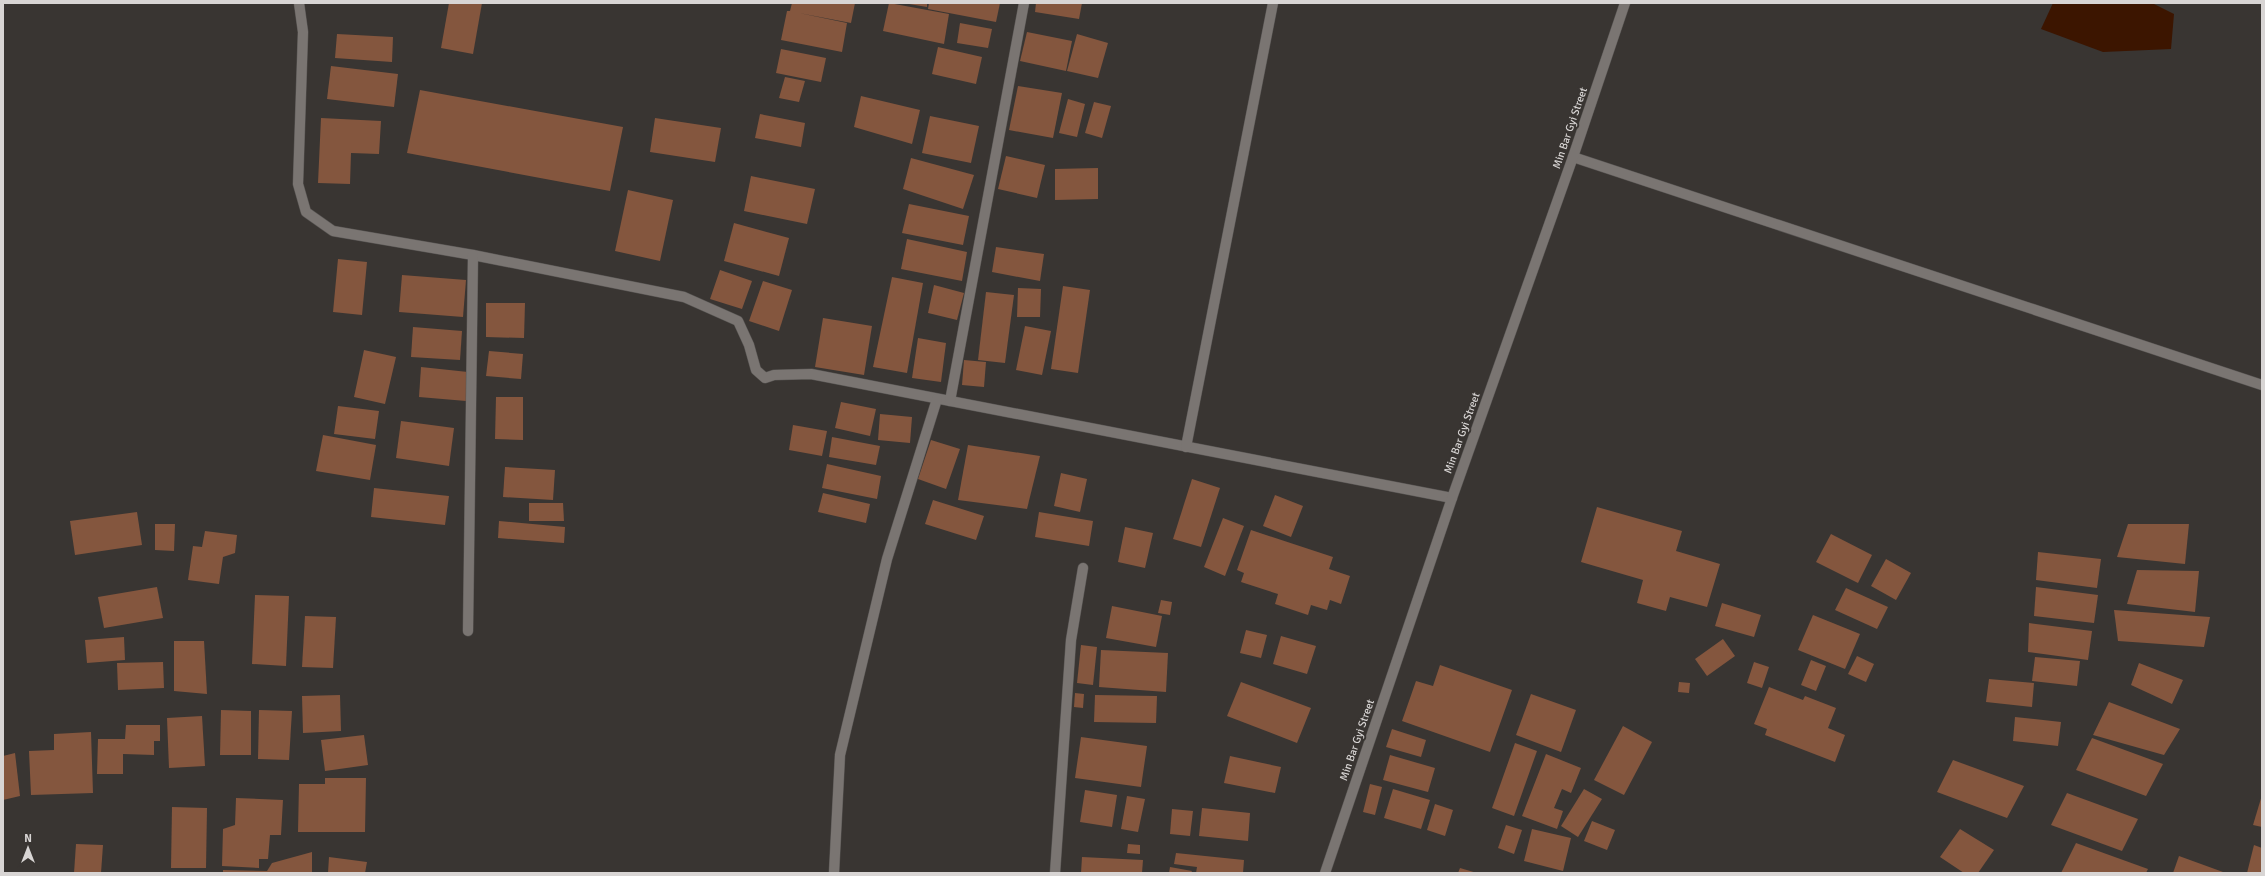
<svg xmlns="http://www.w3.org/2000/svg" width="2265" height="876" font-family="Signika,sans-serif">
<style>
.water{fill:#3c1500}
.building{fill:#84563e}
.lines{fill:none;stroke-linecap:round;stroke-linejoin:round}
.street-casing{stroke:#575452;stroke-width:11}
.street{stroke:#7a7572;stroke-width:10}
.labels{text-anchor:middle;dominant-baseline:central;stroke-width:4;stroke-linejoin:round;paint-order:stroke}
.street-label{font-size:11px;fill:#d8d5d4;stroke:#393532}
</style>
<rect width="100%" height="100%" fill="#393532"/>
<!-- water -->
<path class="water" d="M2053 3H2152L2174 14 2171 49 2103 52 2041 29Z"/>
<!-- building -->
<g class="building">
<path d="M449 3H482L473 54 441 48Z"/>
<path d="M792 3H855L851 23 799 13 847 23 842 52 781 40 787 11H790Z"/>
<path d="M889 3 949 14 944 44 883 31Z"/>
<path d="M903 3H927V7Z"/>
<path d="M929 3H1000L996 22 928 9Z"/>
<path d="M1036 3H1082L1079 19 1035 12Z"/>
<path d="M960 23 992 29 988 48 957 43Z"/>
<path d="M1027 32 1072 41 1066 71 1020 61Z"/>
<path d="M337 34 393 37 392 62 335 58Z"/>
<path d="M1077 34 1108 43 1098 78 1067 71Z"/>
<path d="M938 47 982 57 976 84 932 74Z"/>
<path d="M781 49 826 58 821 82 776 73Z"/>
<path d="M331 66 398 74 394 107 327 99Z"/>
<path d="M785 77 805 81 799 102 779 98Z"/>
<path d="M1018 86 1062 93 1053 138 1009 130Z"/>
<path d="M420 90 623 127 610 191 407 153Z"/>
<path d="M861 96 920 110 912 144 854 127Z"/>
<path d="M1068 99 1085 104 1077 137 1059 133Z"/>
<path d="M1094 102 1111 106 1102 138 1085 133Z"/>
<path d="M760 114 805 123 801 147 755 138Z"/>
<path d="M930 116 979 126 971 163 922 153Z"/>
<path d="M321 118 381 121 379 154 351 153 350 184 318 183Z"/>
<path d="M655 118 721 128 715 162 650 152Z"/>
<path d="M1006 156 1045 165 1037 198 998 189Z"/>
<path d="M911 158 974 175 963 209 903 189Z"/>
<path d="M1098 168V199L1055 200V169Z"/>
<path d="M751 176 815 189 807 224 744 211Z"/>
<path d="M628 190 673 200 660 261 615 251Z"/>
<path d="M909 204 969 216 963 245 902 233Z"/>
<path d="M734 223 789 238 779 276 724 261Z"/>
<path d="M907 239 967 252 962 281 901 269Z"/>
<path d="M996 247 1044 254 1040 281 992 272Z"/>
<path d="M338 259 367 262 362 315 333 312Z"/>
<path d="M720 270 752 281 742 309 710 299Z"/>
<path d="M402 275 466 280 463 317 399 312Z"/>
<path d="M892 277 923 283 907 373 873 367Z"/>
<path d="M763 281 792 290 779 331 749 321Z"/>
<path d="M934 285 964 293 957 320 928 313Z"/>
<path d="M1063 286 1090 290 1078 373 1051 369Z"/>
<path d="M1018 288 1041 289 1040 317H1017Z"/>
<path d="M986 292 1014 295 1005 363 978 360Z"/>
<path d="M486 303H525L524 338 486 337Z"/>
<path d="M823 318 872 326 864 375 815 367Z"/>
<path d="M1025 326 1051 331 1042 375 1016 370Z"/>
<path d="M413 327 462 331 460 360 411 357Z"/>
<path d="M918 338 946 343 941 382 912 378Z"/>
<path d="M364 350 396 357 385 404 354 397Z"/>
<path d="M489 351 523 354 521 379 486 376Z"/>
<path d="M964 360 986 362 984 387 962 385Z"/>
<path d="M421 367 468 372 466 401 419 397Z"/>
<path d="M496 397H523V440L495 439Z"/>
<path d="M841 402 876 409 870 436 835 428Z"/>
<path d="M338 406 379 411 375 439 334 434Z"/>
<path d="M880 414 912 417 910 443 878 440Z"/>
<path d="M401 421 454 428 449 466 396 458Z"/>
<path d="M793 425 827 431 822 456 789 450Z"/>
<path d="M323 435 376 445 370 480 316 471Z"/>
<path d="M832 437 880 446 876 465 829 457Z"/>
<path d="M931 440 960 449 946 489 918 479Z"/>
<path d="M968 445 1040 456 1027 509 958 500Z"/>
<path d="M827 464 881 476 877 499 822 488Z"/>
<path d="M505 467 555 470 553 500 503 497Z"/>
<path d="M1061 473 1087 479 1080 512 1054 506Z"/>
<path d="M1192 479 1220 488 1201 547 1173 539Z"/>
<path d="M374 488 449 496 445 525 371 517Z"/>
<path d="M823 493 870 504 866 523 818 512Z"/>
<path d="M1275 495 1303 506 1291 537 1263 526Z"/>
<path d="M933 500 984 516 976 540 925 524Z"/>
<path d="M529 503H563L564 521H529Z"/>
<path d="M1597 507 1682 531 1676 551 1720 564 1707 607 1670 597 1666 611 1637 603 1643 580 1581 562Z"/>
<path d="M137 512 142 545 75 555 70 521Z"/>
<path d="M1039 512 1093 521 1089 546 1035 537Z"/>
<path d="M1223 518 1244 526 1225 576 1204 567Z"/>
<path d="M499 521 565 527 564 543 498 538Z"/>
<path d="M155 524H175L174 551 155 550Z"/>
<path d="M2128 524H2189L2185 564 2117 557Z"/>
<path d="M1125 527 1153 533 1145 568 1118 562Z"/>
<path d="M1251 530 1333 557 1329 569 1350 576 1341 604 1330 600 1327 610 1311 605 1308 615 1275 604 1278 594 1241 582 1244 573 1237 570Z"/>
<path d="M205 531 237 535 235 553 223 557 219 584 188 580 193 546 202 547Z"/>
<path d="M1831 534 1872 555 1858 583 1816 562Z"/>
<path d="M2038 552 2101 559 2097 588 2036 580Z"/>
<path d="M1886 559 1911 573 1896 600 1871 586Z"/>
<path d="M2137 570 2199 571 2195 612 2127 604Z"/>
<path d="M157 587 163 618 104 628 98 597Z"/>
<path d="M2036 587 2098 595 2094 623 2034 616Z"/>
<path d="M1846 588 1888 607 1877 629 1835 610Z"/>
<path d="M255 595 289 596 286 666 252 664Z"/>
<path d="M1161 600 1172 602 1170 615 1158 613Z"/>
<path d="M1722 603 1761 615 1754 637 1715 626Z"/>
<path d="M1112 606 1162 616 1156 647 1106 638Z"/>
<path d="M2114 610 2210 617 2204 647 2118 641Z"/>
<path d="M1813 615 1860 634 1845 669 1798 650Z"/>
<path d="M305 616 336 617 333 668 302 667Z"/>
<path d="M2029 623 2092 631 2088 660 2028 652Z"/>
<path d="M1246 630 1267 635 1261 658 1240 653Z"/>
<path d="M1281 636 1316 646 1307 674 1273 664Z"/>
<path d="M124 637 125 660 87 663 85 640Z"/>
<path d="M1723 639 1735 656 1707 676 1695 659Z"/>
<path d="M174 641H204L207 694 174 691Z"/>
<path d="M1081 645 1097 647 1093 685 1077 683Z"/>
<path d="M1101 650 1168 653 1166 692 1099 687Z"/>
<path d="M1857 656 1874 664 1866 682 1848 674Z"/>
<path d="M2035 657 2080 661 2077 686 2032 681Z"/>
<path d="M1811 660 1826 666 1816 691 1801 685Z"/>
<path d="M163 662 164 688 118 690 117 663Z"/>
<path d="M1754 662 1769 667 1762 688 1747 683Z"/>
<path d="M2139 663 2183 680 2172 704 2131 685Z"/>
<path d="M1440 665 1512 690 1490 752 1402 721 1416 681 1433 686Z"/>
<path d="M1989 679 2034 683 2032 707 1986 702Z"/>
<path d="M1241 682 1311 708 1297 743 1227 716Z"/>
<path d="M1679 682 1690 683 1689 693 1678 692Z"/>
<path d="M1769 687 1803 700 1805 696 1836 708 1828 728 1845 735 1835 762 1765 735 1767 729 1754 724Z"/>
<path d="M1075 693 1084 694 1083 708 1074 707Z"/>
<path d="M1531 694 1576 710 1561 752 1516 735Z"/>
<path d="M340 695 341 731 303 733 302 696Z"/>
<path d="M1095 695 1157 696 1156 723 1094 722Z"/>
<path d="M2109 702 2180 729 2164 755 2093 735Z"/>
<path d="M221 710 251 711V755H220Z"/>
<path d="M259 710 292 711 289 760 258 759Z"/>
<path d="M202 716 205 766 169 768 167 718Z"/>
<path d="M2015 717 2061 722 2058 746 2013 741Z"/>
<path d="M126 725H160V741H154V755L123 754V774H97L98 739H125Z"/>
<path d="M1623 726 1652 742 1624 795 1594 780Z"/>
<path d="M1392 729 1426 740 1421 757 1386 747Z"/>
<path d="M91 732 93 793 31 795 29 751 54 750V734Z"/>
<path d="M364 735 368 765 325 771 321 740Z"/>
<path d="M1081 737 1147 746 1141 787 1075 778Z"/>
<path d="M2092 738 2163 764 2146 796 2076 770Z"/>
<path d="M1515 743 1537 751 1514 816 1492 808Z"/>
<path d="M15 753 20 796 3 800V756Z"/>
<path d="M1546 754 1581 768 1571 793 1562 789 1554 808 1563 811 1557 829 1522 816Z"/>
<path d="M1390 755 1435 768 1428 792 1383 780Z"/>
<path d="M1230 756 1281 767 1275 793 1224 783Z"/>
<path d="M1953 760 2024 786 2007 818 1937 792Z"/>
<path d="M325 778H366L365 832H298L299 784H325Z"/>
<path d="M1370 784 1382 787 1375 815 1363 812Z"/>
<path d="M1393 789 1430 800 1421 829 1384 818Z"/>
<path d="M1584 789 1602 799 1578 837 1561 826Z"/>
<path d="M1085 790 1117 795 1112 827 1080 822Z"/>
<path d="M2067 793 2138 819 2122 851 2051 825Z"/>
<path d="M2262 795V827L2253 825Z"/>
<path d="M1127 796 1145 799 1138 832 1121 829Z"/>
<path d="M236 798 283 800 281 835H270L268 859H259V868L222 866 223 829 235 825Z"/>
<path d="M1435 804 1453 810 1445 836 1427 830Z"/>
<path d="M172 807 207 808 206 868H171Z"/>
<path d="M1202 808 1250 813 1248 841 1199 836Z"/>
<path d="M1172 809 1193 811 1190 836 1170 834Z"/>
<path d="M1592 821 1615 830 1607 850 1584 841Z"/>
<path d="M1506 825 1522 830 1514 854 1498 848Z"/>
<path d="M1532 829 1571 838 1563 871 1524 861Z"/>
<path d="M1960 829 1994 850 1978 873H1964L1940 857Z"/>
<path d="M2076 843 2148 869 2146 873H2061Z"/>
<path d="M76 844 103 845 101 873H74Z"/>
<path d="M1128 844 1140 845V854L1127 853Z"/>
<path d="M2254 845 2262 848V873H2247Z"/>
<path d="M312 852V873H223V870L267 871 272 863Z"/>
<path d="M1176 853 1244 860 1243 873H1196L1197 867 1174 864Z"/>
<path d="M2179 856 2223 872 2173 873Z"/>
<path d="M329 857 367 862 365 873H328Z"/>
<path d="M1082 857 1143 860 1142 873H1081Z"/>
<path d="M1170 867 1192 871 1191 873H1169Z"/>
<path d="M1460 868 1477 873H1458Z"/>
</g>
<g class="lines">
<!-- street casing -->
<g class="street-casing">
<g id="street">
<path d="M299 3 303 32 298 184 306 212 333 231 473 255 684 297 738 321 749 345 756 370 765 378 774 375 811 374 1452 498"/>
<path d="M1573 157 2262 385"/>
<path d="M950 401 1024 3"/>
<path d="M1186 447 1273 3"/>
<path d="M468 631 473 255"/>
<path d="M834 873 840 755 887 559 937 399"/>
<path d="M1055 873 1071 640 1083 568"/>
<path d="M1325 873 1452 498 1573 157 1625 3"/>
</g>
</g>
<!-- street -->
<use href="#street" class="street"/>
</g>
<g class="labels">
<!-- street labels -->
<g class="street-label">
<text transform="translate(1570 128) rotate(-71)">Min Bar Gyi Street</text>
<text transform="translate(1462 433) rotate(-70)">Min Bar Gyi Street</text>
<text transform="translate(1357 740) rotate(-71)">Min Bar Gyi Street</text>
</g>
</g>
<!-- border -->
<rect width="2265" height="876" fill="none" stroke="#d8d5d4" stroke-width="8"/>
<!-- north arrow -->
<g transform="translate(28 848)" stroke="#393532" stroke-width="3" paint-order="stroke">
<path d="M0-3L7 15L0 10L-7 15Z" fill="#d8d5d4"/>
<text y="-6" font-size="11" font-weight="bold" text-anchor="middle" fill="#d8d5d4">N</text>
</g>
</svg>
